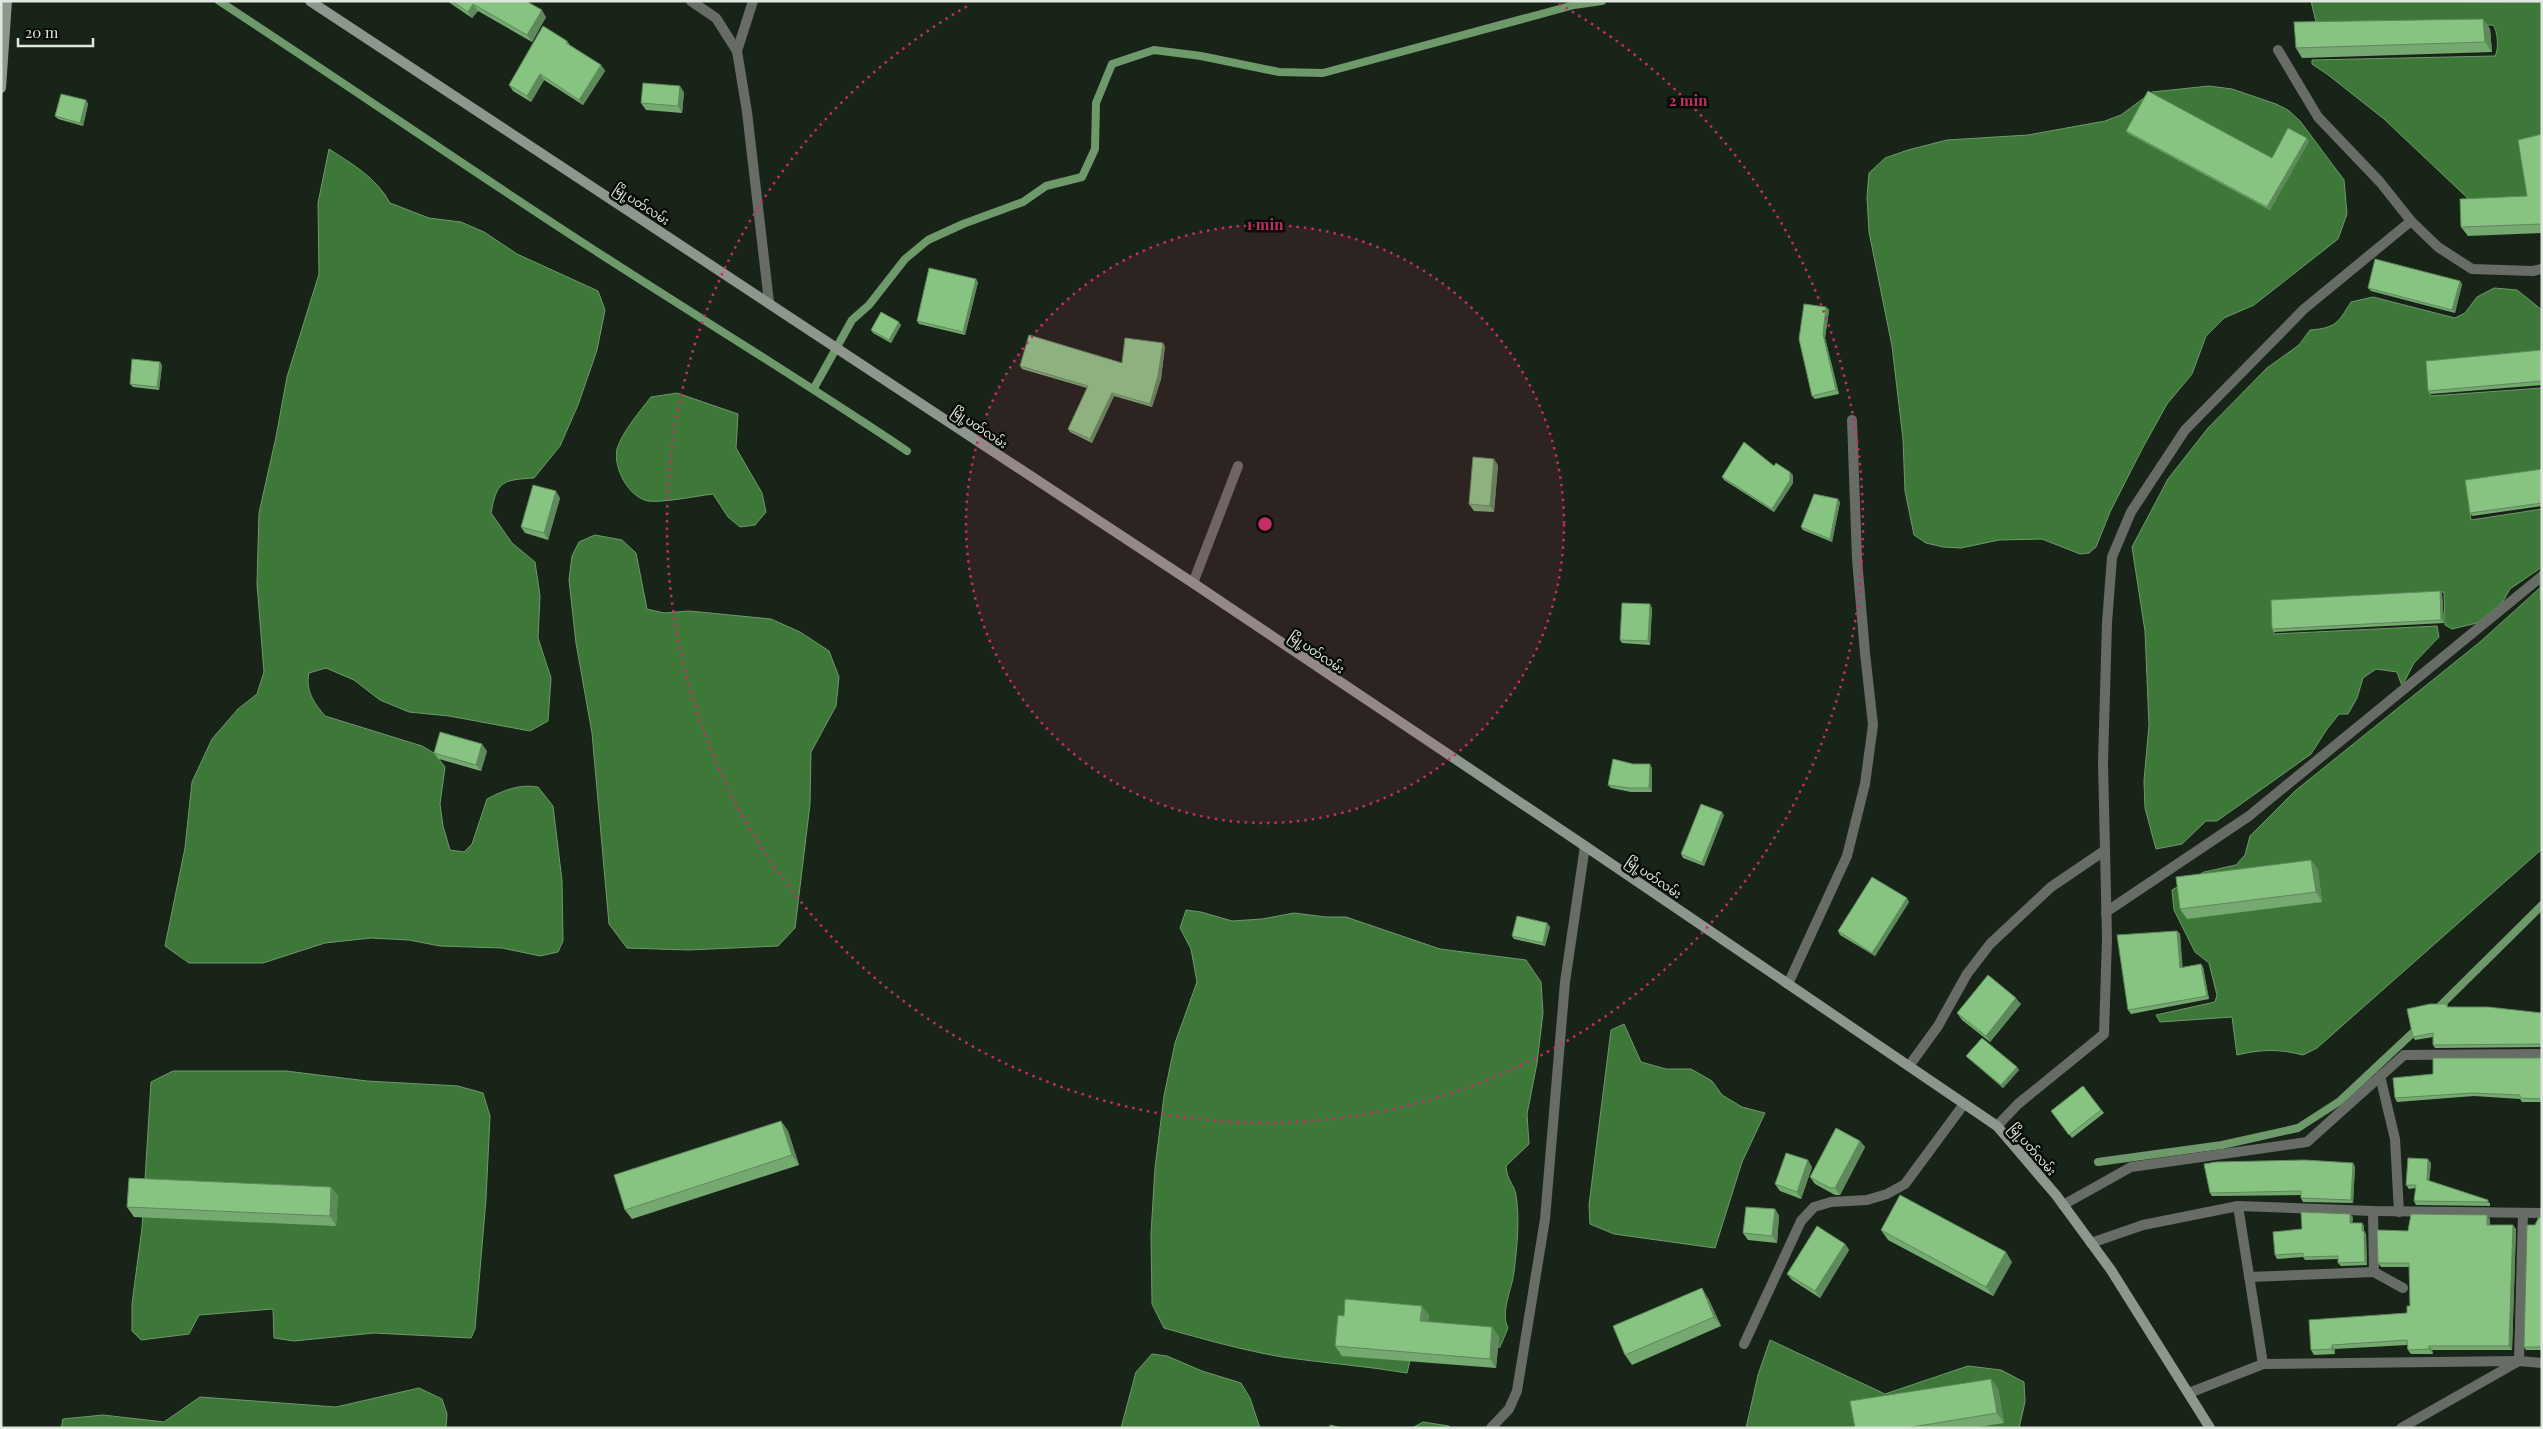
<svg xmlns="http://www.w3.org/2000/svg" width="2543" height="1429" font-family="'Playfair Display','Noto Sans Myanmar',serif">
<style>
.water{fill:#3d7839;stroke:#6e996b}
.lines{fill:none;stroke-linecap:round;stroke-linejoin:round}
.stream{stroke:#6e996b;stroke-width:8}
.lane{stroke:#676c66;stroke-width:10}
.street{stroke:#676c66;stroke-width:10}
.secondary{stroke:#8e978d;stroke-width:10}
.wall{fill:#74a970}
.shaded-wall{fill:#5e895b}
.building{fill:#87c482;stroke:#5e895b}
.ring{fill:none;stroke:#c52d68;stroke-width:2.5;stroke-dasharray:2.5 5}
.labels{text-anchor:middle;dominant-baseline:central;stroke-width:5;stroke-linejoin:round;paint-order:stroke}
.street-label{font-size:12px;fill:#e0e7df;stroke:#080c07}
.centre{fill:#c52d68;stroke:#080c07;stroke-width:2.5}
.ring-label{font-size:15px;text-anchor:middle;font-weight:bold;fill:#c52d68;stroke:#080c07;stroke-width:5;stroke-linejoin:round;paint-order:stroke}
</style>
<rect width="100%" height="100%" fill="#192418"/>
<!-- water -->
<g class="water">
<path d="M2311 1 2542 2V202L2475 205 2384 119 2327 74 2312 64V60L2495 56C2499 50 2498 31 2493 25L2329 29 2316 22Z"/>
<path d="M2209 86 2232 89 2276 104 2288 110 2300 121 2344 180 2347 214 2338 239 2254 305 2224 318 2206 336 2192 374 2167 404 2142 449 2110 512 2096 547 2089 553 2080 554 2042 539 1999 540 1961 548 1943 547 1926 543 1914 535 1905 491 1903 439 1892 346 1869 232 1867 197 1869 173 1885 158 1908 150 1947 140 2028 135 2105 121 2121 115 2152 92Z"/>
<path d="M329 149C352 164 377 178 390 203L429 218 461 222 484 232 517 254 598 291 605 310 597 350 578 405 560 446 534 478C502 480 497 481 491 513L512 543 535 562 540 596 538 638 551 678 548 721 530 731 449 716 409 712 380 700 354 680 326 668 309 673C305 690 314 703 325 716L422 746 434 753 445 767 440 804 443 826 450 850 464 852 472 844 487 799C504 790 519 784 538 787L553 806 562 881 563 941 558 952 540 956 502 948 440 946 409 940 371 938 325 943 263 963H189L165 946 185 848 192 782 212 739 238 709 257 694 264 672 257 584 259 513 276 437 287 377 319 274 318 203Z"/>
<path d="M2494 288 2517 290 2542 310V350L2428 363 2430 396 2542 388V470L2466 484 2471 520 2542 509V567L2510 589 2502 603 2477 623 2452 629 2445 625 2444 592 2272 601 2274 634 2437 626 2439 637 2414 663 2402 686 2397 672 2376 669 2363 678 2357 698 2348 714H2339L2327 729 2311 754 2217 821H2206L2182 844 2156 849 2145 808 2144 781 2149 725 2145 631 2132 547 2168 479 2208 428 2267 368 2299 345 2310 330C2336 328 2338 323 2351 302L2373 297 2455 318 2465 313 2477 297Z"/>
<path d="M677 393 738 414 736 448 762 493 766 512 755 525 740 527 728 517 713 494C696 496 663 503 648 501 628 497 613 467 617 449 622 432 641 410 651 397Z"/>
<path d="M595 535 622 540 636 553 647 609 664 613 689 611 771 619 800 632 829 651 839 677 836 706 811 752 810 804 795 928 778 946 688 950 627 948 609 924 592 733 576 643 569 580 572 556 579 542Z"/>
<path d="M2542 586V849L2317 1048 2303 1055C2280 1049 2261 1049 2237 1055L2232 1017 2160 1022 2156 1015 2215 1002 2217 995 2209 963 2195 952 2174 910 2172 890 2204 872 2236 865 2245 855 2250 836 2295 791 2480 642Z"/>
<path d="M1186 910 1201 912 1232 921 1262 919 1294 913 1326 917H1346L1440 949 1526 960 1541 982 1543 1013 1537 1063 1527 1114 1529 1144 1506 1166C1507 1181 1514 1184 1516 1195 1520 1219 1517 1247 1514 1272 1512 1289 1500 1312 1508 1328L1500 1347 1485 1353 1415 1340 1407 1373C1366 1366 1324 1363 1282 1357 1242 1350 1203 1339 1164 1328L1152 1304 1151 1234 1155 1168 1164 1096 1175 1043 1197 982 1191 949 1180 928Z"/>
<path d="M1624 1024 1641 1062 1666 1069H1691L1712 1081 1722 1095 1742 1107 1765 1113 1742 1162 1715 1248 1614 1234 1590 1224 1589 1205 1611 1030Z"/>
<path d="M173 1071H286L367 1081 458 1086 483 1093 490 1116 486 1199 475 1329 471 1338 374 1333 294 1341 274 1338 273 1309 199 1315 189 1334 141 1340 132 1331V1304L142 1228 151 1082Z"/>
<path d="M1770 1340 1885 1394 1968 1366 2001 1370 2024 1382 2025 1402 2019 1428H1746L1758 1375Z"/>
<path d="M1152 1354 1167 1356 1202 1371 1241 1383 1250 1398 1260 1428H1121L1136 1372Z"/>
<path d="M419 1388 442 1399 447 1414 446 1428H61L63 1419 103 1415 164 1422 200 1397 336 1407Z"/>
<path d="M1423 1422 1449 1426 1451 1428H1412Z"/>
</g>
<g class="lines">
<!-- stream -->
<g class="stream">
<path d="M219 1C343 82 466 167 591 248 696 316 803 381 907 451"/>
<path d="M814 388 852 320 869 305 905 259 928 240 963 224 1023 202 1046 186 1082 177 1095 149 1096 103 1112 64 1154 50 1201 56 1279 72 1323 73 1574 5 1602 1"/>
<path d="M2435 1011 2542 905"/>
<path d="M2098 1162 2222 1145 2298 1128 2340 1101 2420 1026"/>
</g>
<!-- lane -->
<g class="lane">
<path d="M2278 50 2318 117 2380 182 2411 221 2438 247 2472 269 2533 271 2542 269"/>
<path d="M1193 583 1238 466"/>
<path d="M2106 912 2249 816 2542 576"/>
<path d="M1788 984 1847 856 1865 784 1873 725 1865 653 1857 559 1852 420"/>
<path d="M1909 1066 1938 1026 1967 974 1990 944 2051 887 2104 851"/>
<path d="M2380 1076 2395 1139 2399 1212"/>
<path d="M1997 1126 2018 1104 2104 1034 2107 938 2103 762 2107 623 2112 557 2131 512 2185 430 2304 309 2411 221"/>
<path d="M2373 1211 2374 1272 2403 1288"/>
<path d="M2249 1277 2374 1272"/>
<path d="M2519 1361 2523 1213"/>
<path d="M2189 1393 2263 1364 2238 1206"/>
</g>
<!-- street -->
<g class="street">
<path d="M691 1 716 18 737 51"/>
<path d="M753 1 737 51 747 112 769 302"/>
<path d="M2063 1205 2131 1167 2307 1142 2404 1055 2542 1054"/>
<path d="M2091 1243 2143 1225 2238 1206 2373 1211 2542 1213"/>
<path d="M1744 1344 1801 1221 1814 1207 1831 1202 1867 1200 1887 1194 1905 1184 1964 1104"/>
<path d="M2263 1364 2519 1361"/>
<path d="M1491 1428 1509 1409 1517 1391 1545 1219 1565 982 1585 846"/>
<path d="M2401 1428 2519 1361 2542 1363"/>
</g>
<!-- secondary -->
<g class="secondary">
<path d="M310 1 1193 583 1585 846 1997 1126 2056 1195 2111 1270 2210 1428"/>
<path d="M1 88 7 1"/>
</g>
</g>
<!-- wall -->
<g class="wall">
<path d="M447 1H526L546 17 532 42 478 11 472 18Z"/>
<path d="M2483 19 2490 29 2492 52 2302 58 2296 48Z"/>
<path d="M567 41 570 45 601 65 605 71 583 105 544 80 531 102 513 91 509 85Z"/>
<path d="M684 92 682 113 646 110 641 103Z"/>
<path d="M86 100 88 104 83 126 58 119 55 116Z"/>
<path d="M2126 131 2272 158 2309 141 2270 210 2129 134Z"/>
<path d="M2542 134V233L2468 236 2461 227 2527 196Z"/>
<path d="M2460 281 2462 284 2455 313 2371 291 2368 288Z"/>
<path d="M978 282 965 335 919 324 917 321Z"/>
<path d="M1826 307 1829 310 1825 338 1839 394 1815 399 1812 396Z"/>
<path d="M901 325 891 343 873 333 871 330Z"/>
<path d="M1165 346 1161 379 1152 407 1114 396 1092 443 1070 432 1068 429 1087 388 1022 369 1020 366 1122 363Z"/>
<path d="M2542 350V385L2431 394 2428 391Z"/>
<path d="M162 365 159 390 133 387 130 384Z"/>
<path d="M1498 465 1494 512 1474 511 1469 504Z"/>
<path d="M1774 466 1793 475V483L1774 512 1724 480 1722 477Z"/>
<path d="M2542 469V506L2472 516 2470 513Z"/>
<path d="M560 498 548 540 525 533 521 527Z"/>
<path d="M1840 502 1832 542 1803 530 1801 527Z"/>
<path d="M2440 591 2442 594 2444 623 2274 632 2272 629Z"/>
<path d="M1652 608 1650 645 1622 643 1620 640Z"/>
<path d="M487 751 481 771 439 759 434 753Z"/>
<path d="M1633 764 1652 768V792H1631L1611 788 1608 785Z"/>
<path d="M1724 815 1704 866 1683 858 1681 854Z"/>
<path d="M2311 860 2318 870 2322 902 2187 919 2180 909Z"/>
<path d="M1909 902 1875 956 1840 935 1838 931Z"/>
<path d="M1547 923 1550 927 1545 946 1514 939 1512 936Z"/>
<path d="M2177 931 2180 934 2182 967 2201 964 2203 967 2209 999 2131 1014 2128 1010Z"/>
<path d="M2021 1004 1990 1042 1962 1020 1957 1013Z"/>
<path d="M2447 1004 2448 1007 2542 1013V1047L2435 1048 2433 1045V1037L2415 1040 2413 1037Z"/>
<path d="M1966 1056 2019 1070 2003 1088 1969 1059Z"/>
<path d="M2542 1056V1102H2522L2520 1099 2474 1096 2397 1102 2395 1098 2433 1074 2540 1058Z"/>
<path d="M2083 1086 2104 1113 2072 1138 2051 1111Z"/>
<path d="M781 1121 788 1131 799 1165 632 1219 625 1210Z"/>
<path d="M1860 1141 1865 1147 1840 1195H1835L1815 1184 1810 1177Z"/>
<path d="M2431 1163 2429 1181 2490 1203V1206L2416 1205 2414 1201 2416 1188 2409 1189 2406 1185Z"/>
<path d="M2355 1166 2353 1203 2303 1202 2301 1198V1195L2212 1196 2210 1193Z"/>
<path d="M1812 1167 1801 1199 1780 1191 1775 1184Z"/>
<path d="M331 1187 338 1196 336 1226 134 1217 127 1207Z"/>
<path d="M1775 1209 1779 1216 1777 1243 1748 1240 1743 1233Z"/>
<path d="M2353 1217 2352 1223H2362L2364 1226V1231L2366 1234 2367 1265 2341 1266 2338 1263V1259L2305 1260 2303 1257 2277 1259 2275 1255 2302 1229Z"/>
<path d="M2542 1218V1350H2526L2524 1347 2535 1225Z"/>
<path d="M2490 1219V1225L2516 1229 2512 1350H2432L2433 1354H2411L2408 1350 2407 1345 2335 1349V1354L2314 1355 2311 1350 2407 1313 2410 1306 2409 1267H2381L2378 1263 2408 1231Z"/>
<path d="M1881 1230 2012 1262 1993 1296 1888 1240Z"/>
<path d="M1845 1244 1849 1250 1820 1298 1792 1280 1787 1274Z"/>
<path d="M1708 1298 1721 1326 1632 1365 1625 1355Z"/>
<path d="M1429 1315 1428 1322 1492 1327 1499 1337 1496 1368 1342 1356 1335 1346 1344 1316Z"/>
<path d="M1998 1388 2004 1423 1972 1428H1855Z"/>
</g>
<!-- shaded-wall -->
<g class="shaded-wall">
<path d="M473 4 478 11 472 18 468 12Z"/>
<path d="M542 10 546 17 532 42 527 35Z"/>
<path d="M2483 19 2490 29 2492 52 2485 42Z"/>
<path d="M601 65 605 71 583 105 579 100Z"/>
<path d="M540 74 544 80 531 102 527 96Z"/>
<path d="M680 86 684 92 682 113 678 106Z"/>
<path d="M86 100 88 104 83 126 80 123Z"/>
<path d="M2307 138 2309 141 2270 210 2267 207Z"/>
<path d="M976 279 978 282 965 335 963 332Z"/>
<path d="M2460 281 2462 284 2455 313 2452 310Z"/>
<path d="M1826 307 1829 310 1825 338 1839 394 1836 390 1823 334Z"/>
<path d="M899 322 901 325 891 343 889 340Z"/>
<path d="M1163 343 1165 346 1161 379 1152 407 1150 404Z"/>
<path d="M160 362 162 365 159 390 157 387Z"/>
<path d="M1112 393 1114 396 1092 443 1090 439Z"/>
<path d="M1494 459 1498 465 1494 512 1490 506Z"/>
<path d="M1790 472 1793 475V483L1774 512 1772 509Z"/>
<path d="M556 491 560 498 548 540 544 533Z"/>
<path d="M1838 499 1840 502 1832 542 1830 539Z"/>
<path d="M2440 591 2442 594 2444 623 2441 620Z"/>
<path d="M1650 604 1652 608 1650 645 1648 641Z"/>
<path d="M482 744 487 751 481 771 476 765Z"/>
<path d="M1650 764 1652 768V792L1649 788Z"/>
<path d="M1722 812 1724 815 1704 866 1702 863Z"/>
<path d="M2311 860 2318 870 2322 902 2316 892Z"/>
<path d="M1907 898 1909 902 1875 956 1872 953Z"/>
<path d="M1547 923 1550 927 1545 946 1543 943Z"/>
<path d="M2177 931 2180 934 2183 971 2180 968Z"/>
<path d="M2201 964 2203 967 2209 999 2207 996Z"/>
<path d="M2016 998 2021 1004 1990 1042 1986 1036Z"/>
<path d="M2017 1067 2019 1070 2003 1088 2001 1085Z"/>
<path d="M781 1121 788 1131 799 1165 792 1155Z"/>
<path d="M1860 1141 1865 1147 1840 1195 1835 1188Z"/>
<path d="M2428 1159 2431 1163 2429 1183 2427 1180Z"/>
<path d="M1808 1160 1812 1167 1801 1199 1797 1192Z"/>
<path d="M2353 1163 2355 1166 2353 1203 2351 1200Z"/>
<path d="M331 1187 338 1196 336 1226 330 1216Z"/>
<path d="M1775 1209 1779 1216 1777 1243 1772 1236Z"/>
<path d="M2350 1214 2353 1217 2352 1226 2350 1223Z"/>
<path d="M2487 1215 2490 1219V1230L2487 1225Z"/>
<path d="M2362 1223 2364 1226V1231L2366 1234 2367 1265 2365 1262Z"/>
<path d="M2513 1225 2516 1229 2512 1350 2509 1346Z"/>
<path d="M1845 1244 1849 1250 1820 1298 1815 1291Z"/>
<path d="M2006 1252 2012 1262 1993 1296 1986 1287Z"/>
<path d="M1702 1288 1708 1298 1721 1326 1714 1317Z"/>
<path d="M1422 1306 1429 1315 1427 1331 1420 1321Z"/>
<path d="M1492 1327 1499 1337 1496 1368 1490 1359Z"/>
<path d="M2332 1345 2335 1349V1354L2332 1349Z"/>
<path d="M2429 1346 2432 1350 2433 1354 2429 1349Z"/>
<path d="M1991 1379 1998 1388 2004 1423 1997 1413Z"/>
</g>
<!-- building -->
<g class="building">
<path d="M452 1H526L542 10 527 35 473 4 468 12Z"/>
<path d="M2483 19 2485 42 2296 48 2294 22Z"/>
<path d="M543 26 567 41 566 43 601 65 579 100 540 74 527 96 509 85Z"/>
<path d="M643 83 680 86 678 106 641 103Z"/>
<path d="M2148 91 2272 158 2288 128 2307 138 2267 207 2126 131Z"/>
<path d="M61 94 86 100 80 123 55 116Z"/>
<path d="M2542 134V224L2461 227 2460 199 2527 196 2518 140Z"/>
<path d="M2375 259 2460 281 2452 310 2368 288Z"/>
<path d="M929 268 976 279 963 332 917 321Z"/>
<path d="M1804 304 1826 307 1823 334 1836 390 1812 396 1799 339Z"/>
<path d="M881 312 899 322 889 340 871 330Z"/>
<path d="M1029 335 1122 363 1125 338 1163 343 1158 376 1150 404 1112 393 1090 439 1068 429 1088 386 1020 366Z"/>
<path d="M2542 350V381L2428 391 2426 361Z"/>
<path d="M132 359 160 362 157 387 130 384Z"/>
<path d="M1744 442 1774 466 1776 463 1790 472V480L1772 509 1722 477Z"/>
<path d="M1473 457 1494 459 1490 506 1469 504Z"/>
<path d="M2542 469V503L2470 513 2465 480Z"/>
<path d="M533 485 556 491 544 533 521 527Z"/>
<path d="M1814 494 1838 499 1830 539 1801 527Z"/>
<path d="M2542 567V600H2540V572Z"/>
<path d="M2440 591 2441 620 2272 629 2271 600Z"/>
<path d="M1622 603 1650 604 1648 641 1620 640Z"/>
<path d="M440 732 482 744 476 765 434 753Z"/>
<path d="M1613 759 1633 764H1650L1649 788H1629L1608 785Z"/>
<path d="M1701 804 1722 812 1702 863 1681 854Z"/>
<path d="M2311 860 2316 892 2180 909 2176 877Z"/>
<path d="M1872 877 1907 898 1872 953 1838 931Z"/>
<path d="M1517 916 1547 923 1543 943 1512 936Z"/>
<path d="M2177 931 2180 968 2201 964 2207 996 2128 1010 2117 935Z"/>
<path d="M1988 975 2016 998 1986 1036 1957 1013Z"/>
<path d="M2430 1004H2447V1007H2488L2542 1013V1045L2540 1044 2433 1045V1033L2413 1037 2407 1009Z"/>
<path d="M1982 1038 2017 1067 2001 1085 1966 1056Z"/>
<path d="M2542 1056V1099L2520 1098V1095L2472 1093 2395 1098 2393 1078 2433 1074V1058H2540Z"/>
<path d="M2083 1086 2101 1110 2069 1135 2051 1111Z"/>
<path d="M781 1121 792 1155 625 1210 614 1175Z"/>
<path d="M1836 1128 1860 1141 1835 1188H1830L1810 1177Z"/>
<path d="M1786 1153 1808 1160 1797 1192 1775 1184Z"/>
<path d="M2408 1158 2428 1159 2427 1180 2488 1200V1202L2414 1201 2416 1185H2406Z"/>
<path d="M2305 1160 2353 1163 2351 1200 2301 1198V1191L2210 1193 2204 1164 2216 1162Z"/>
<path d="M129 1178 331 1187 330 1216 127 1207Z"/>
<path d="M1900 1195 2006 1252 1986 1287 1881 1230Z"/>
<path d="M1746 1207 1775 1209 1772 1236 1743 1233Z"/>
<path d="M2301 1212 2350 1214V1223H2362V1231H2364L2365 1262 2338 1263V1256L2303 1257V1253L2275 1255 2273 1232 2302 1229Z"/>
<path d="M2411 1214 2487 1215V1225H2513L2509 1346H2429V1349L2408 1350 2407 1340 2332 1345V1349L2311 1350 2309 1320 2407 1313V1306H2410L2409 1263H2378L2377 1230 2408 1231Z"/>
<path d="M2539 1217 2542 1218V1347H2524L2527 1225H2535Z"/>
<path d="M1817 1226 1845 1244 1815 1291 1787 1274Z"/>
<path d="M1702 1288 1714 1317 1625 1355 1613 1326Z"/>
<path d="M1345 1299 1422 1306 1420 1321 1492 1327 1490 1359 1335 1346 1338 1315 1344 1316Z"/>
<path d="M1991 1379 1997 1413 1906 1428H1855L1850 1401Z"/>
<path d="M1330 1425 1342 1428H1330Z"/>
</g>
<!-- distance rings -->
<circle cx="1265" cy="524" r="299" fill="#c52d68" fill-opacity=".12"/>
<g class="ring">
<circle cx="1265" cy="524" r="299"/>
<path d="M1559 4A598 598 0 1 1 971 4"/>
</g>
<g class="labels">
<!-- street labels -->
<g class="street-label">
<text transform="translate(642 204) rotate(33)">မြို့ပတ်လမ်း</text>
<text transform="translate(980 427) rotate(34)">မြို့ပတ်လမ်း</text>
<text transform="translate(1317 652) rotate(34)">မြို့ပတ်လမ်း</text>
<text transform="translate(1654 877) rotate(34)">မြို့ပတ်လမ်း</text>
<text transform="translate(2033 1149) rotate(49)">မြို့ပတ်လမ်း</text>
</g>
</g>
<circle cx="1265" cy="524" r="8" class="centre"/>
<g class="ring-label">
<text x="1688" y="106">2 min</text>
<text x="1265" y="230">1 min</text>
</g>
<!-- border -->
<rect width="2543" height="1429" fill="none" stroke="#e0e7df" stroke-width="5"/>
<!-- scale -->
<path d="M18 38v8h75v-8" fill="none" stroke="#e0e7df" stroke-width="2.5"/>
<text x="25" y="38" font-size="15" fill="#e0e7df" stroke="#080c07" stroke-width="4" paint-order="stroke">20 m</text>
</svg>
